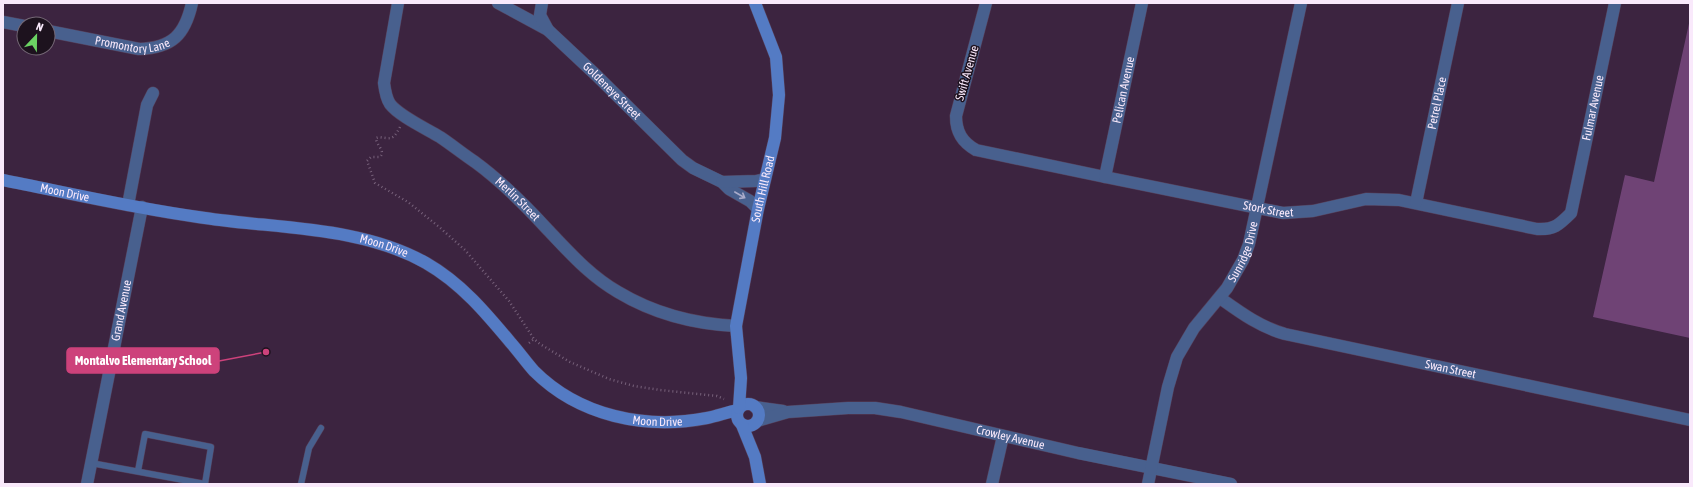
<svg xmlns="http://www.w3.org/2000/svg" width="1693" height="487" font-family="'Asap Condensed',sans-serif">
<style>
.green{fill:#6f4375}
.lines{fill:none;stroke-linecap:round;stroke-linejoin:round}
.lane-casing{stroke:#56405a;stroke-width:7}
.street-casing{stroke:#56405a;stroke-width:13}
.secondary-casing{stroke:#56405a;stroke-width:13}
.path{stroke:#77617a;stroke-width:2.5;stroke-dasharray:1 3;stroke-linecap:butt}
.lane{stroke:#48608e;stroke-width:6}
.street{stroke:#48608e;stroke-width:12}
.secondary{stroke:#547bc4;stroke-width:12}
.oneway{stroke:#a9abca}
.labels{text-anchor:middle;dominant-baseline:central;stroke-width:3;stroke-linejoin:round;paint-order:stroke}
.street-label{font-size:12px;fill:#f9e9fb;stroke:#1d121e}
.leader{fill:none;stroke:#cd427b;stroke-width:1.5}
.callout-dot{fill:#cd427b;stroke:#1d121e;stroke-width:1.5}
.callout{fill:#cd427b;stroke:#cd427b;stroke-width:1.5}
.callout-label{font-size:13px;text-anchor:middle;font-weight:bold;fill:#fff}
</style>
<rect width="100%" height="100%" fill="#3c2440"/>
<!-- green -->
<path class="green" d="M1690 19V338L1593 317 1625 175 1654 182Z"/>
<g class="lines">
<!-- lane casing -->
<g class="lane-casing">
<g id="lane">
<path d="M91 463 205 484 211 447 145 434 138 471"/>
<path d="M301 484 309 448 321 428"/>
</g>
</g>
<!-- street casing -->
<g class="street-casing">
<g id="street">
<path id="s1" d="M398 3 384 83C385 91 386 98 390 104 399 116 427 129 440 137 452 145 463 154 475 162 501 181 526 206 548 230 570 253 590 276 618 292 653 313 695 324 736 326"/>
<path id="s2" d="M498 3 548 30 596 75 682 160 693 168 722 182 729 189 750 201 758 209"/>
<path d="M542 3 540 15 548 30"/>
<path id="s3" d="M986 3 956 116C956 132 962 142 976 150L1105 177 1283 213 1313 211 1366 199 1399 200 1537 229C1554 230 1559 225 1571 213L1615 3"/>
<path d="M3 22 24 26"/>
<path id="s4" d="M48 31 139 49C172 48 185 35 192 3"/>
<path id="s5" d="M1105 177 1142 3"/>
<path d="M722 182 756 181 765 179"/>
<path id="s6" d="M1416 203 1458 3"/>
<path d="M128 205 147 105 153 93"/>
<path id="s7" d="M1220 298C1241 313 1260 327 1285 334L1690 420"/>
<path d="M755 407 783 411"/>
<path id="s8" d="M757 421 788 412 848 408H875L901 412 1078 453 1231 484"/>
<path id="s9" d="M87 484 142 207"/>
<path d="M992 484 1003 436"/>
<path id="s10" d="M1148 484 1168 387 1177 357 1194 328 1227 288 1243 260 1249 244 1301 3"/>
</g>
</g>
<!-- secondary casing -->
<g class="secondary-casing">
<g id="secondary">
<path id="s11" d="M3 180C68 193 132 208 198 217 273 229 359 225 426 263 461 283 486 313 511 343 519 352 526 362 534 371 579 416 645 430 707 418 717 416 728 412 738 410"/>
<circle cx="748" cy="415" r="11"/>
<path id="s12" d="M739 408 741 378 736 326 758 209 775 138 779 95 776 57 755 3"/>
<path d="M742 425 755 457 760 484"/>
</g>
</g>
<!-- path -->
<g class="path">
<path d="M400 127C393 140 392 139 379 137L376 138C376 145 386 151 380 157H371L367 161 375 183 408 202 438 226 465 250 509 301 534 339 540 344 570 362 609 379 634 386 660 390 717 396 724 399"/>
<path d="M529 343 534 339"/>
</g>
<!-- lane -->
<use href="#lane" class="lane"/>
<!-- street -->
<use href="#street" class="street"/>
<!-- secondary -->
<use href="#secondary" class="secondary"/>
</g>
<!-- one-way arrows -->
<defs><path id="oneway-shaft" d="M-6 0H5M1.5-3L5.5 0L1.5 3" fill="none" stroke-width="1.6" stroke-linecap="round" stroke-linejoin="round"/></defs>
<use class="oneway" href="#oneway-shaft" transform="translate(740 195) rotate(30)"/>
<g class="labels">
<!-- street labels -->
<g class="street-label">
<text stroke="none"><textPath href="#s4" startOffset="86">Promontory Lane</textPath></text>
<text transform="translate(967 73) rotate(-74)">Swift Avenue</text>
<text stroke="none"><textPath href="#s5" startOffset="89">Pelican Avenue</textPath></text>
<text stroke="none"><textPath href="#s2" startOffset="145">Goldeneye Street</textPath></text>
<text stroke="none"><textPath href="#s6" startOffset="102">Petrel Place</textPath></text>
<text stroke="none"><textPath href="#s3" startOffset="877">Fulmar Avenue</textPath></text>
<text stroke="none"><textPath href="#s12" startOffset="222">South Hill Road</textPath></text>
<text stroke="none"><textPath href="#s11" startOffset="63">Moon Drive</textPath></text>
<text stroke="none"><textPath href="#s1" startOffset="263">Merlin Street</textPath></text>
<text stroke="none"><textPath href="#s3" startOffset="457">Stork Street</textPath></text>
<text stroke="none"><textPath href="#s11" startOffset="387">Moon Drive</textPath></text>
<text stroke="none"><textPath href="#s10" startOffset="256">Sunridge Drive</textPath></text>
<text stroke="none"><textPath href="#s9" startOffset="177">Grand Avenue</textPath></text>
<text stroke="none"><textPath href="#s7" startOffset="244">Swan Street</textPath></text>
<text stroke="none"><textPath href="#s11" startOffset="723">Moon Drive</textPath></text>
<text stroke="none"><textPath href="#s8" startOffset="258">Crowley Avenue</textPath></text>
</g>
</g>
<!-- callouts -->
<path class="leader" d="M266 352L219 361"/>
<circle class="callout-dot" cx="266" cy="352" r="4"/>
<rect class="callout" x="67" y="348" width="152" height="25" rx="4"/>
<g class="callout-label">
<text x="143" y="365">Montalvo Elementary School</text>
</g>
<!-- border -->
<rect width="1693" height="487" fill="none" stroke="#f9e9fb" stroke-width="8"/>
<!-- north arrow -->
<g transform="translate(36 36) rotate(22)"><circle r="19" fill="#1d121e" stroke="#756876"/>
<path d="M0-3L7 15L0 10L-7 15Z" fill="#6bd363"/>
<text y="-6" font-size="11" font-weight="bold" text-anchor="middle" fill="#f9e9fb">N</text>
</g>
</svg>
